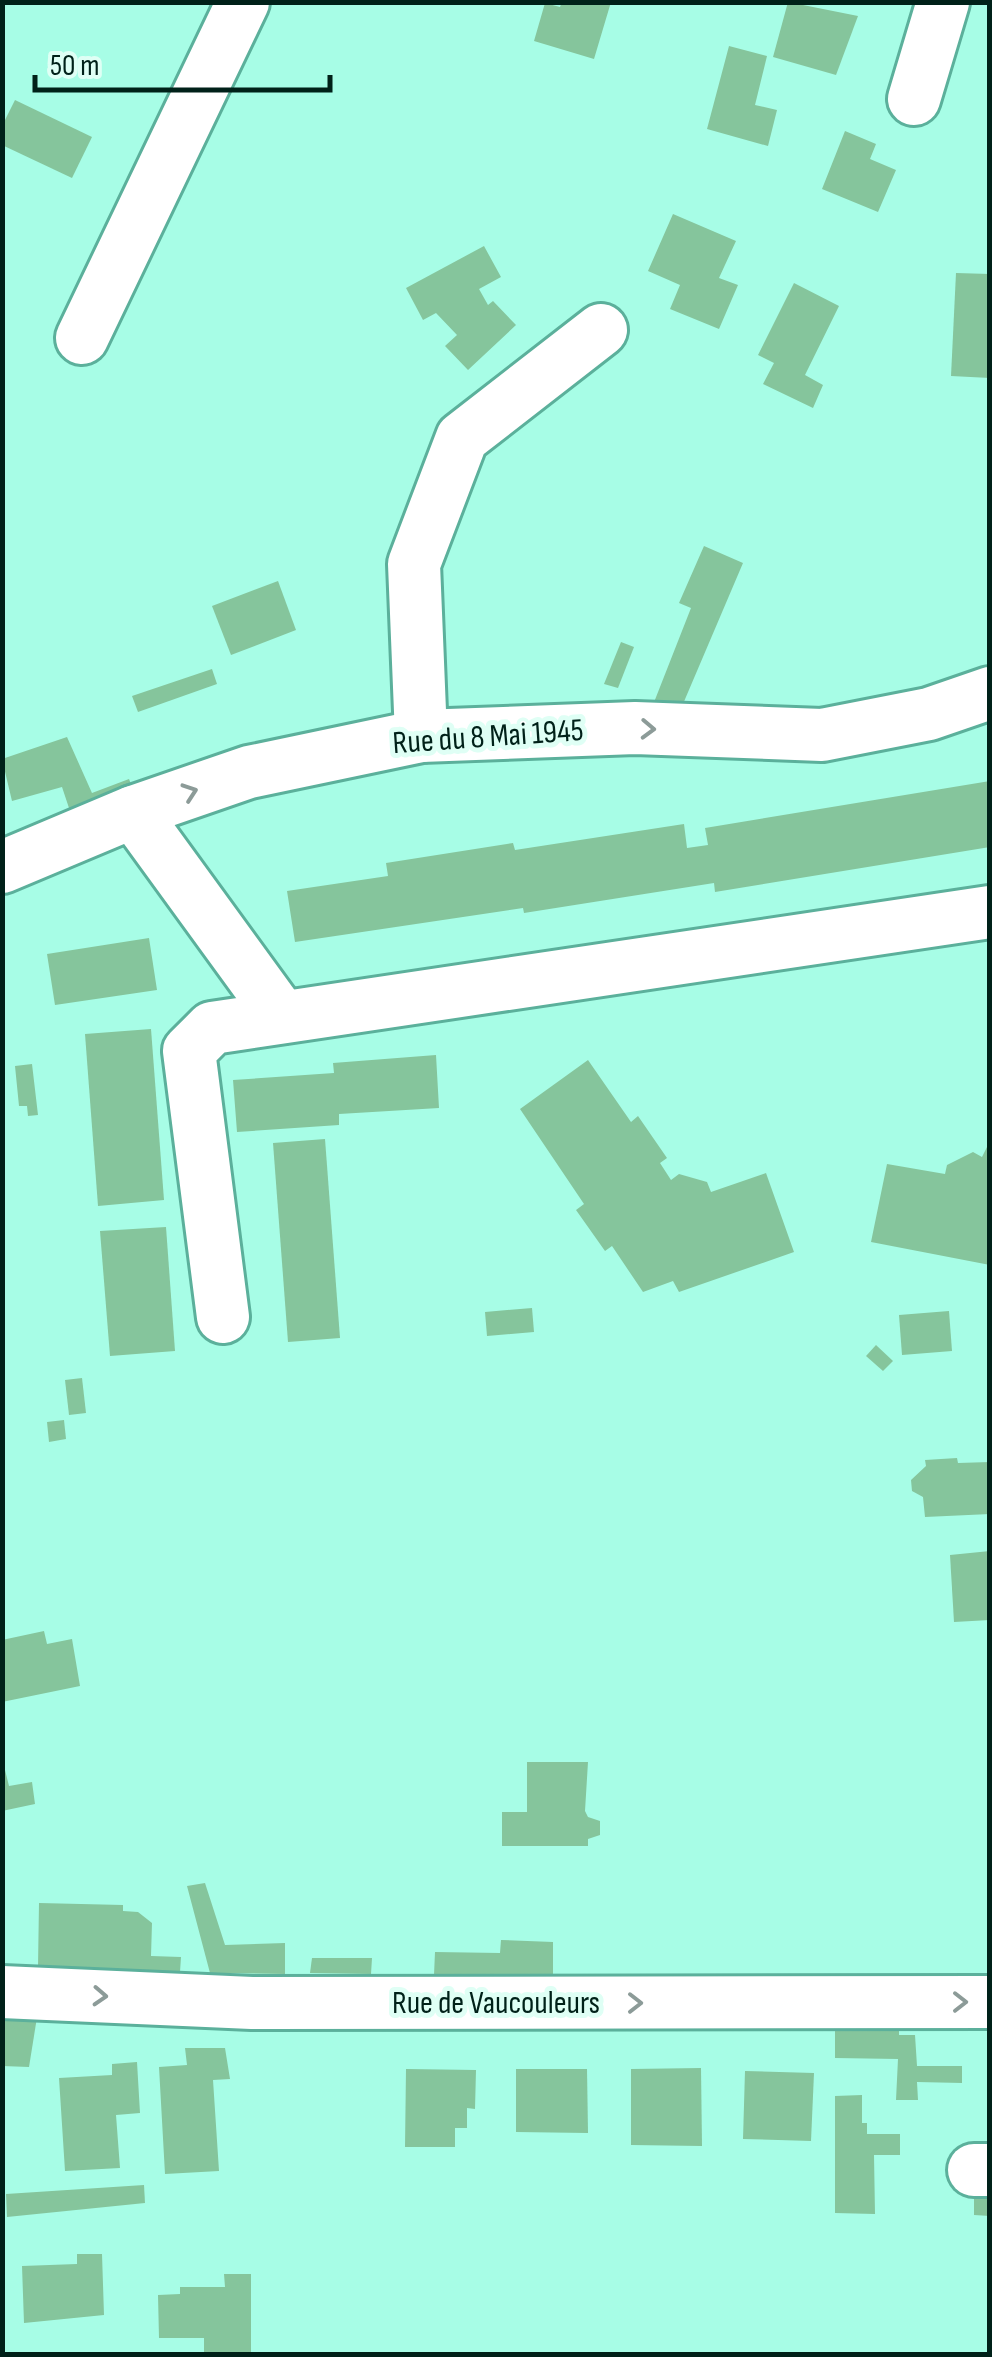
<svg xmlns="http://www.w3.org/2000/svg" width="992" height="2357" font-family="'Sofia Sans Condensed',sans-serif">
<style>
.building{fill:#85c59c}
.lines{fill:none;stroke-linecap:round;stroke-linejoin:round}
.minor-casing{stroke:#5bb09b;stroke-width:58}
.minor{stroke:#fff;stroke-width:52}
.oneway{stroke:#8c9b98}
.labels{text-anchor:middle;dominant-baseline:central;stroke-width:10;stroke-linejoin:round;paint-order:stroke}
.street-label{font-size:32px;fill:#002119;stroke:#dffff5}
</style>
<rect width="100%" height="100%" fill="#a7fde6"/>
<!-- building -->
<g class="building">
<path d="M562 2H611L594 59 534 41 545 3 560 7Z"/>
<path d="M788 2 858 16 836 75 773 57Z"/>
<path d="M729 46 767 56 755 105 777 110 768 146 707 129Z"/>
<path d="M15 100 92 137 72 178 2 145V126Z"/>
<path d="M845 131 876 144 870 159 896 170 878 212 822 189Z"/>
<path d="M673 214 736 241 719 278 738 285 719 329 670 309 680 285 648 271Z"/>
<path d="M484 246 501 277 479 289 488 305 493 301 516 325 468 370 445 346 457 335 436 313 423 320 406 288Z"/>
<path d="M956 273 990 274V378L951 376Z"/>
<path d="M794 283 839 306 805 375 823 385 813 408 763 384 774 363 758 355Z"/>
<path d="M704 546 743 563 677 718 649 715 691 608 679 603Z"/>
<path d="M278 581 296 630 231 655 212 606Z"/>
<path d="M621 642 634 647 618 688 604 684Z"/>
<path d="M212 669 217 684 138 712 132 696Z"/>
<path d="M67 737 92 793 129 779 136 797 73 820 62 787 12 801 2 759Z"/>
<path d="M990 781V847L715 892 714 883 524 913 523 908 295 942 287 891 388 876 386 863 513 843 515 850 684 824 687 848 708 845 705 828Z"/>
<path d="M149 938 157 990 55 1005 47 954Z"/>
<path d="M151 1029 164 1200 98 1206 85 1034Z"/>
<path d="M436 1055 439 1108 339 1114V1125L237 1132 233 1080 334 1073 333 1063Z"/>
<path d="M588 1060 631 1122 638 1116 667 1158 660 1163 671 1180 679 1174 707 1182 711 1192 766 1173 794 1252 679 1292 673 1281 643 1292 612 1246 605 1251 576 1210 584 1204 520 1109Z"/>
<path d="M32 1064 38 1115 28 1116 27 1106H19L15 1066Z"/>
<path d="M325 1139 340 1338 288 1342 273 1143Z"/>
<path d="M990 1141V1265L871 1242 887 1164 945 1174 947 1165 973 1152 982 1157Z"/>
<path d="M166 1227 175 1351 110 1356 100 1231Z"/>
<path d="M532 1308 534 1332 487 1336 485 1312Z"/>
<path d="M949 1311 952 1351 902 1355 899 1315Z"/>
<path d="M876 1345 893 1361 883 1371 866 1356Z"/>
<path d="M82 1378 86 1413 69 1415 65 1380Z"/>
<path d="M64 1420 66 1439 49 1442 47 1422Z"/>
<path d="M957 1458 958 1463 990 1462V1514L925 1517 923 1497 912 1491 911 1480 926 1466 925 1460Z"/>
<path d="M990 1551V1620L954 1622 950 1555Z"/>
<path d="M44 1631 47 1644 72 1639 80 1686 2 1702V1640Z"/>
<path d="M2 1758 9 1786 32 1782 35 1804 2 1811Z"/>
<path d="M527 1762H588L585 1811 588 1817 600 1821V1835L588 1839V1846H502V1812H527Z"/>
<path d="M205 1883 225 1945 285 1943V1974L210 1973 187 1886Z"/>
<path d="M39 1903 123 1905V1911L138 1912 152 1923 151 1956 181 1957 180 1972 38 1967Z"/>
<path d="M501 1940 553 1942V1975H434L435 1952 500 1953Z"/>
<path d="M312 1958H372L371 1974 310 1973Z"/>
<path d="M2 2010 38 2011 29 2067 2 2066Z"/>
<path d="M835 2022 899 2023V2035H915L917 2066H962V2083L917 2082 918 2100H896L898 2059 835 2058Z"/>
<path d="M185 2048H225L230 2079 213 2080 219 2171 165 2174 159 2067 187 2065Z"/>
<path d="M137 2062 140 2113 116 2115 120 2168 65 2171 59 2078 112 2075V2064Z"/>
<path d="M701 2068 702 2146 631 2145V2069Z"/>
<path d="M406 2069 476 2070 475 2109 467 2108V2128H455V2147H405Z"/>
<path d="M516 2069H587L588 2133 516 2132Z"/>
<path d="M745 2071 814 2073 811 2141 743 2139Z"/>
<path d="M862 2095V2123H867V2134H900V2155H874L875 2214 835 2213V2096Z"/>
<path d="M144 2185 145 2203 7 2217 6 2194Z"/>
<path d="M974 2185H990V2216L974 2215Z"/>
<path d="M77 2254H102L104 2315 24 2323 22 2266 77 2264Z"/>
<path d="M224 2274H251V2354H204V2338H159L158 2295 180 2294V2287H225Z"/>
</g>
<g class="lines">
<!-- minor casing -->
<g class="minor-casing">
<g id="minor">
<path d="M914 99 943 2"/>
<path d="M82 338 243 2"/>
<path d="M421 736 414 564 462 438 601 330"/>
<path d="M133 812 282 1017"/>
<path d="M2 867 133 812 249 772 421 736 635 728 822 735 929 714 990 693"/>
<path d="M223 1317 189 1051 212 1028 990 912"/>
<path d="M2 1992 252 2003 990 2002"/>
<path d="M974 2170H990"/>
</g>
</g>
<!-- minor -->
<use href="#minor" class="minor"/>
</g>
<!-- one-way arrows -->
<defs><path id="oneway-chevron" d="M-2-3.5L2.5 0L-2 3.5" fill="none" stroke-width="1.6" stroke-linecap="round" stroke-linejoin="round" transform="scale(2.5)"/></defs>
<g class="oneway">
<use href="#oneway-chevron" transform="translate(648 729) rotate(2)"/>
<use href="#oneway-chevron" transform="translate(190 792) rotate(-19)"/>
<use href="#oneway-chevron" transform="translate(100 1996) rotate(3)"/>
<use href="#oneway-chevron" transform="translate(960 2002)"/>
<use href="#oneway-chevron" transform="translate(635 2003)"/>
</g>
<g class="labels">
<!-- street labels -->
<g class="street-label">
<text transform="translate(488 737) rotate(-4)">Rue du 8 Mai 1945</text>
<text x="496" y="2003">Rue de Vaucouleurs</text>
</g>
</g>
<!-- border -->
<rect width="992" height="2357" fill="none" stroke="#002119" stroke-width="10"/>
<!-- scale -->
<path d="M35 75v15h295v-15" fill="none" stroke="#002119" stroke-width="5"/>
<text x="50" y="75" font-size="30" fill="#002119" stroke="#dffff5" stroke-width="8" paint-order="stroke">50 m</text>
</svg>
